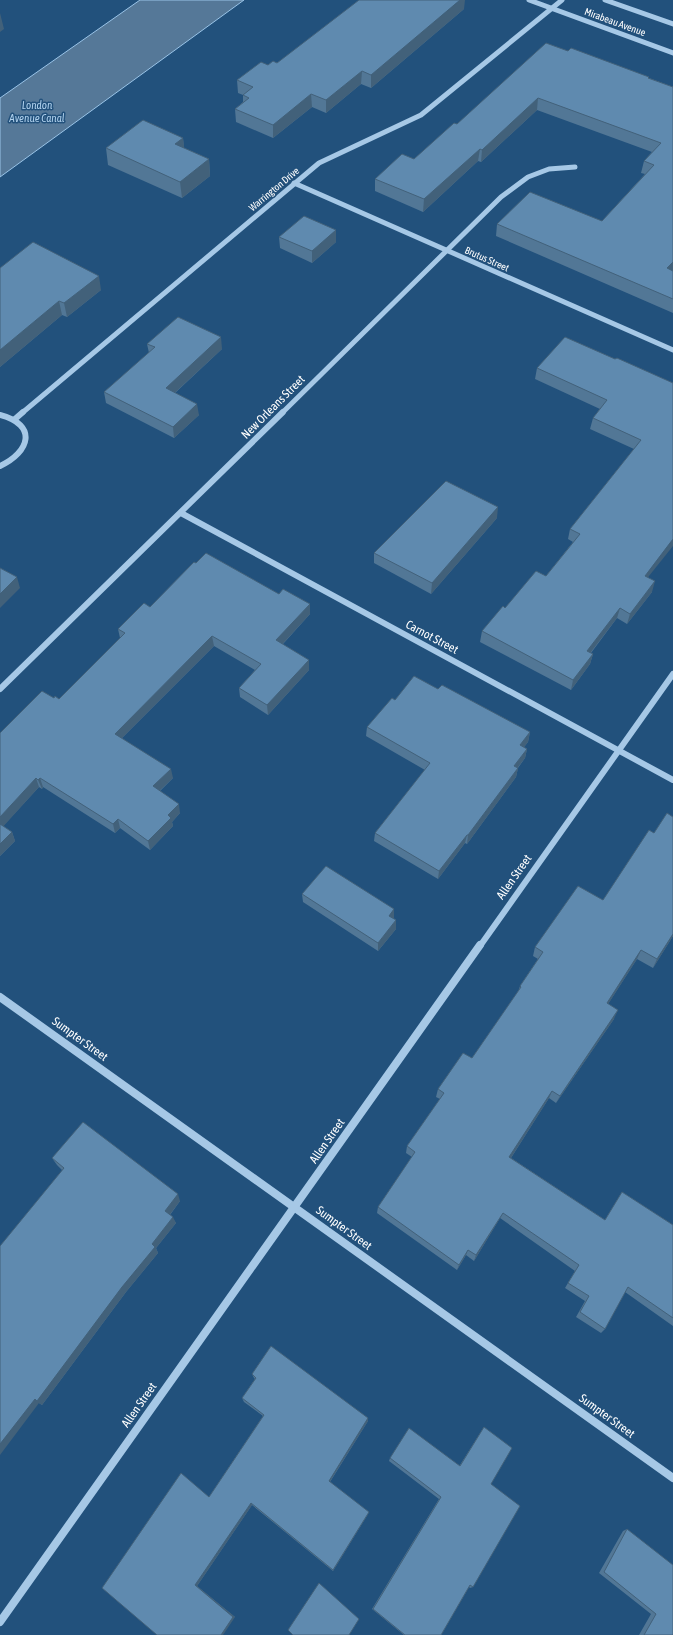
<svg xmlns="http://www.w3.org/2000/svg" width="673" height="1635" font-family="'Asap Condensed',sans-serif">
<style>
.water{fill:#557898;stroke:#9ac4e7}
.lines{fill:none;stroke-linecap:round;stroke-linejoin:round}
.minor-far2{stroke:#a6c8e6;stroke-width:5}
.minor-far1{stroke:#a6c8e6;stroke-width:6}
.minor{stroke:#a6c8e6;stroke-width:8}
.wall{fill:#527796}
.shaded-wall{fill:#42617a}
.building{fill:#5f8aaf;stroke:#42617a}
.labels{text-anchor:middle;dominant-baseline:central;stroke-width:3;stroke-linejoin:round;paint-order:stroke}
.far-street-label{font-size:10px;fill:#fff;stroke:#22517c}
.far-water-label{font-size:11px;font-style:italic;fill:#b1d2ee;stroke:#22517c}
.street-label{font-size:12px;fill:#fff;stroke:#22517c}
</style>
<rect width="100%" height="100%" fill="#22517c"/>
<!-- water -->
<path class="water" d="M140 0H244L0 177V98Z"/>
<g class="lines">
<!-- minor-far2 -->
<g class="minor-far2">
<path d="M529 0 673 53"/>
<path d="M605 0 673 24"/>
<path d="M294 183 673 350"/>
<path d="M22 413 319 163 421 115 562 0"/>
<path d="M282 413 501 197 528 177 549 169 575 167"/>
</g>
<!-- minor-far1 -->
<g class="minor-far1">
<path d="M0 415C38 425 30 452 0 466"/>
<path d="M15 419 23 412"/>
<path d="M181 513 673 780"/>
<path d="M0 689 283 412"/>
<path d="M480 946 673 674"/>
</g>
<!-- minor -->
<g class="minor">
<path d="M0 997 673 1478"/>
<path d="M0 1622 480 945"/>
</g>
</g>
<!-- wall -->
<g class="wall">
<path d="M464 9 371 88 361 84 326 113 312 107 273 138 236 122 235 109 243 102V95L238 93 237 80 268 65Z"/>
<path d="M568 51 649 77V78L673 87V313L496 236 497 224 602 221 645 174 641 173 644 161 652 152 537 110 481 162 478 161 423 212 375 191V179L414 159 457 124Z"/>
<path d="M183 138 184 148 209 159 210 176 182 198 108 165 106 148Z"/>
<path d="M279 237 336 242 312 263 280 248Z"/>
<path d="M0 268 101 290 67 317 62 315 0 367Z"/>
<path d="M147 344 222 349 175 393 199 415 174 438 106 403 104 392 149 353Z"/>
<path d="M615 359 673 383 648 578 652 592 627 624 617 618 591 653 593 654 590 664 571 690 480 642 482 631 505 608 546 576 573 542 568 539 570 529 634 449 590 429 593 418 600 409 535 379 537 368Z"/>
<path d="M497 518 431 594 374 563V553Z"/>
<path d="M279 594 310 604V614L283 644 309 670 268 715 240 697 239 688 255 670 214 646 122 738 173 778 160 791 180 813 172 822 173 826 150 850 120 828 115 833 43 787 42 789 39 787 3 826 12 832 15 841 0 856V733L54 698 59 699 120 638 118 629 150 607Z"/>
<path d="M438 689 530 732 528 742 524 747 527 749 525 758 518 768 516 777 467 844 465 843 438 879 374 841 375 833 425 770 366 736 367 727 395 700Z"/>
<path d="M302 894 394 918H393L396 920V929L378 951 303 902Z"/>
<path d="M603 900 673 936 653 968 637 959 608 1004 614 1019 556 1103 549 1098 511 1158 605 1220 622 1192 673 1225V1326L625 1292 605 1329 601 1333 576 1317 585 1301 565 1288 575 1271 500 1218 474 1261 466 1255 457 1270 377 1213 378 1207 412 1157 406 1153 407 1146 440 1099 436 1097 438 1089 472 1058 518 992 520 986 538 959 533 956 535 947Z"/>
<path d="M52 1158 180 1201 170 1215 176 1223 156 1248 158 1253 126 1292 42 1405 39 1403 62 1170 57 1165Z"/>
<path d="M252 1374 368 1421 330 1482 368 1514 333 1571 252 1505 197 1586 235 1617 157 1635 209 1497 263 1416 244 1402 242 1398 255 1379 254 1378Z"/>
<path d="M484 1427 491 1484 473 1587 470 1588 469 1587 441 1635H404L372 1609 439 1499 389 1461 390 1458 460 1465Z"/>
<path d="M627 1529 673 1635H639L651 1614 599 1573 623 1531Z"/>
</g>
<!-- shaded-wall -->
<g class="shaded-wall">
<path d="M460 0H465L464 9 371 88V75Z"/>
<path d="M0 13 4 29 0 32Z"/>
<path d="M362 71 361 84 326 113V100Z"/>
<path d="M311 94 312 107 273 138V125Z"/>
<path d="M538 98 537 110 481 162 482 150Z"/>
<path d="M183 138 185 154 175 144Z"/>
<path d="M480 149 478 161 423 212 424 199Z"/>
<path d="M209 159 210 176 182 198 180 182Z"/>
<path d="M336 230V242L312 263V251Z"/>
<path d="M673 262V270L664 280 667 268Z"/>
<path d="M99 276 101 290 67 317 64 303Z"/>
<path d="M59 301 62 315 0 367V350Z"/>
<path d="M221 337 222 349 168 399 166 388Z"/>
<path d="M197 404 199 415 174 438 173 427Z"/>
<path d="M498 507 497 518 431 594 432 583Z"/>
<path d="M673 539V546L641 586 645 576Z"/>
<path d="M17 577 20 588 0 608V594Z"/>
<path d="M655 581 652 592 627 624 630 614Z"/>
<path d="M310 604V614L277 650 276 640Z"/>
<path d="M620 608 617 618 584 661 587 651Z"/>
<path d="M212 636 214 646 117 743 115 734Z"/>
<path d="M593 654 590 664 571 690 573 680Z"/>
<path d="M309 660V670L268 715 267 705Z"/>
<path d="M530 732 528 742 518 755 520 745Z"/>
<path d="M527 749 525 758 512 775 514 766Z"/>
<path d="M518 768 516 777 467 844 468 835Z"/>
<path d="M171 769 173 778 155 795 153 786Z"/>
<path d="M36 778 39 787 0 830V817Z"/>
<path d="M40 778 43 787 42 789 38 780Z"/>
<path d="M179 804 180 813 172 822 173 826 150 850 148 841 168 815Z"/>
<path d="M118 819 120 828 115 833 113 824Z"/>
<path d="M12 832 15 841 0 856V844Z"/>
<path d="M467 835 465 843 438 879 439 871Z"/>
<path d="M394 909V918L389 924V916Z"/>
<path d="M396 920V929L378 951V943Z"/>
<path d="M673 934V936L653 968 657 959Z"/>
<path d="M641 950 637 959 603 1012 607 1003Z"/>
<path d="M618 1010 614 1019 556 1103 560 1096Z"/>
<path d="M552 1091 549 1098 507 1164 509 1157Z"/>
<path d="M178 1194 180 1201 168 1217 165 1211Z"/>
<path d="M503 1213 500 1218 474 1261 476 1255Z"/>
<path d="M173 1217 176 1223 156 1248 158 1253 126 1292 42 1405 39 1403 0 1455V1444L152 1244Z"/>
<path d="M468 1250 466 1255 457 1270 459 1265Z"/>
<path d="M368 1418V1421L329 1483V1481Z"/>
<path d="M251 1503 252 1505 197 1586 235 1617 223 1635H221L195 1585Z"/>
<path d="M369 1512 368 1514 333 1571V1570Z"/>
</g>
<!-- building -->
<g class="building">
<path d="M359 0H460L371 75 362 71 326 100 311 94 273 125 235 109 249 98 243 95 253 87 237 80 261 62 268 65 273 61 277 63Z"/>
<path d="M546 43 568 51 571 48 649 77 648 78 673 87V262L667 268 673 271V299L497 224 530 192 602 221 654 165 644 161 661 143 538 98 482 150 480 149 424 199 375 179 402 154 414 159 454 123 457 124Z"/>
<path d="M143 120 183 138 175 144 209 159 180 182 106 148Z"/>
<path d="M304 216 336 230 312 251 279 237Z"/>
<path d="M33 242 99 276 64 303 59 301 0 350V268Z"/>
<path d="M178 317 221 337 166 388 197 404 173 427 104 392 155 347 147 344Z"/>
<path d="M565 337 615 359 617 358 673 383V539L645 576 655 581 630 614 620 608 587 651 593 654 573 680 482 631 503 606 505 608 536 571 546 576 580 534 570 529 641 440 593 418 607 400 537 368Z"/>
<path d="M446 481 498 507 432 583 374 553Z"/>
<path d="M206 553 279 594 283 589 310 604 276 640 309 660 267 705 239 688 261 664 212 636 115 734 171 769 153 786 179 804 168 815 171 818 148 841 118 819 113 824 40 778 38 780 36 778 0 817V733L42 691 54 698 55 696 59 699 125 633 118 629 144 603 150 607 194 562 196 563Z"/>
<path d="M0 568 17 577 0 594Z"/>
<path d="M414 676 438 689 442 685 530 732 520 745 527 749 514 766 518 768 468 835H467L439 871 375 833 430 763 367 727 392 698 395 700Z"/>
<path d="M667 813 673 817V934L657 959 641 950 607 1003 618 1010 560 1096 552 1091 509 1157 605 1220 622 1192 673 1225V1318L628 1287 605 1329 580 1312 589 1296 568 1283 579 1265 503 1213 476 1255 468 1250 459 1265 378 1207 415 1152 407 1146 444 1093 438 1089 463 1053 472 1058 521 987 520 986 543 952 535 947 578 886 603 900 649 830 654 833Z"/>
<path d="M0 824 12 832 0 844Z"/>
<path d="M326 866 394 909 389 916 396 920 378 943 302 894Z"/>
<path d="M83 1122 178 1194 165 1211 173 1217 152 1244 155 1247 122 1287 37 1401 35 1399 0 1444V1246L64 1168 52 1158Z"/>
<path d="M271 1346 368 1418 329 1481 369 1512 333 1570 251 1503 195 1585 233 1617 221 1635H157L102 1588 181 1473 209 1497 264 1415 242 1398 256 1378 252 1374Z"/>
<path d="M484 1427 512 1448 491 1484 520 1506 473 1587 470 1585 441 1635H405L373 1609 441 1497 390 1458 409 1428 460 1466Z"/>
<path d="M627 1529 673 1565V1635H644L656 1614 604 1572Z"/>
<path d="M319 1583 359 1619 349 1635H293L288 1630Z"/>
</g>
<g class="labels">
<!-- far-street labels -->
<g class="far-street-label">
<text transform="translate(615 22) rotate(20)">Mirabeau Avenue</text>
<text transform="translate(274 189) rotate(-40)">Warrington Drive</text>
<text transform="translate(487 259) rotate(24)">Brutus Street</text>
</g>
<!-- far-water labels -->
<g class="far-water-label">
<text x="37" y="105">London<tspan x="37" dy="13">Avenue Canal</tspan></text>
</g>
<!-- street labels -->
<g class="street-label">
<text transform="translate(273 407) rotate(-45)">New Orleans Street</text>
<text transform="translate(432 637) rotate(28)">Carnot Street</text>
<text transform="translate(514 877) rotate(-55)">Allen Street</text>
<text transform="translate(80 1039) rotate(36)">Sumpter Street</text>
<text transform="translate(327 1141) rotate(-55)">Allen Street</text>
<text transform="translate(344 1228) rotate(36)">Sumpter Street</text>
<text transform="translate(139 1405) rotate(-55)">Allen Street</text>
<text transform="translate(607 1416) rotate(36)">Sumpter Street</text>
</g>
</g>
</svg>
